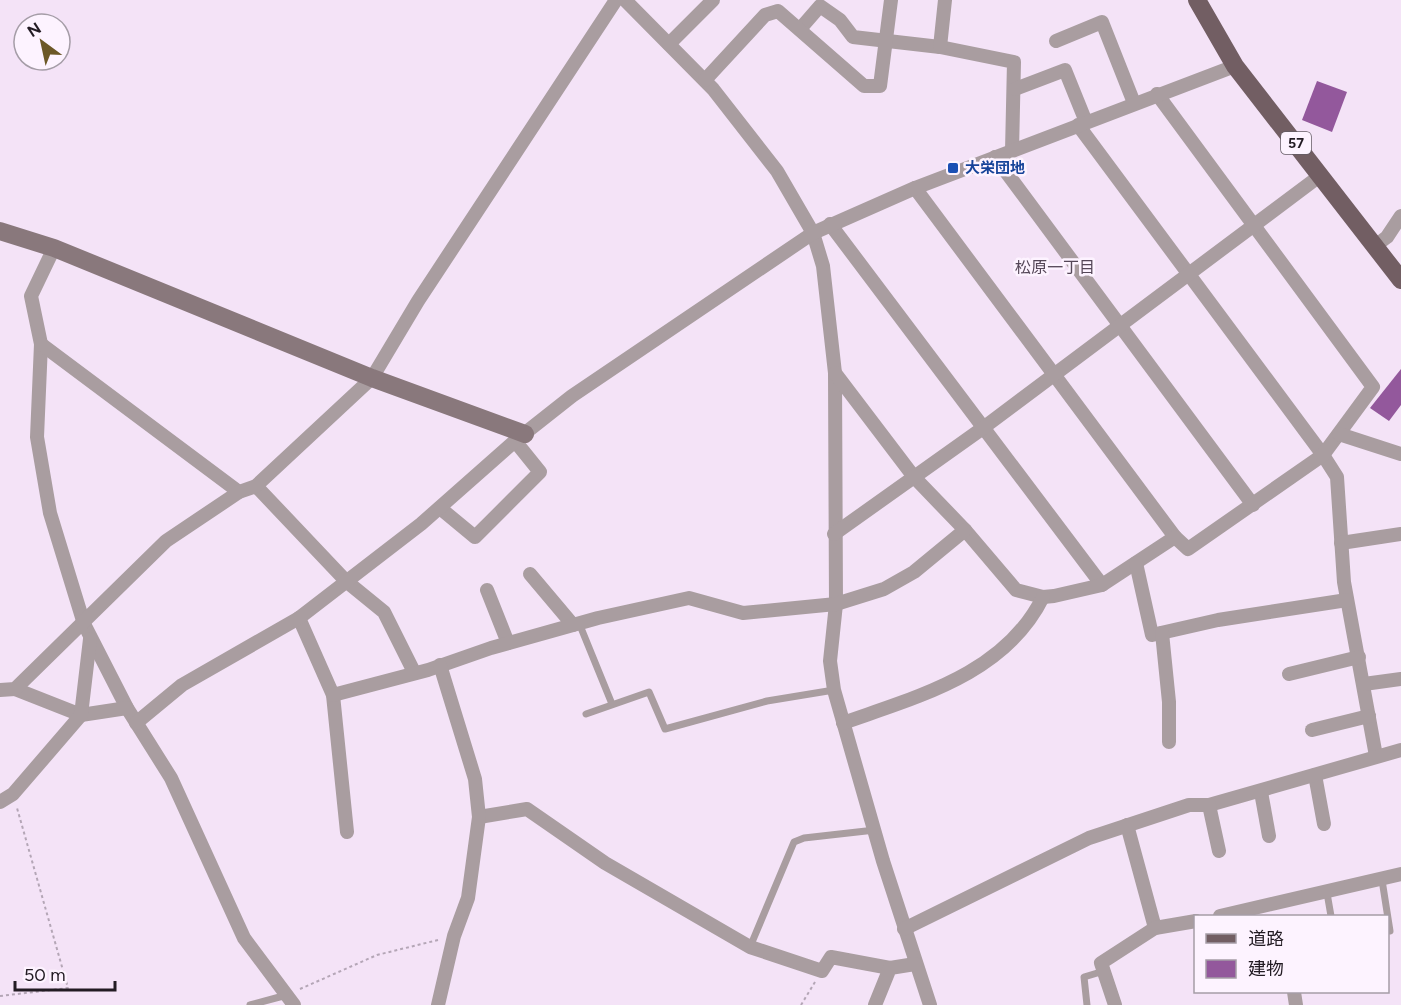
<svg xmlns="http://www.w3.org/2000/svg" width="1401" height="1005" font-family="Figtree,'Noto Sans JP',sans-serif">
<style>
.building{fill:#93589c}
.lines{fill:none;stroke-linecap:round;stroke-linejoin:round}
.path{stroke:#b4a6b6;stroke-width:2;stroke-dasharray:3 3;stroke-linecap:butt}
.lane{stroke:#a99da0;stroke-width:7}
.street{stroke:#a99da0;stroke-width:14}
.secondary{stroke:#89787c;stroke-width:18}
.primary{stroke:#725e63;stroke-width:18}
.transit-dot{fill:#1a4fb4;stroke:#fdf3ff;stroke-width:2}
.labels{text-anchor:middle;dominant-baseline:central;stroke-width:5;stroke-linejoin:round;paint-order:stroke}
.shield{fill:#fdf3ff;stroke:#645c65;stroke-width:1.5}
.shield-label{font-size:14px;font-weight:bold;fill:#221b23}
.transit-label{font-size:15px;font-weight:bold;fill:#164399;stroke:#fdf3ff;text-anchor:start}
.neighbourhood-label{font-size:16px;fill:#554758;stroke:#fdf3ff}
</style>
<rect width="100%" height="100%" fill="#f4e3f7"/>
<!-- building -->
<g class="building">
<path d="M1317 81 1347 92 1332 132 1302 120Z"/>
<path d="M1401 369V405L1389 421 1370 408Z"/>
</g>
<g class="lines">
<!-- path -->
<g class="path">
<path d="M300 989 377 955 438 940"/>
<path d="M0 996 68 988 17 808"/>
<path d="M801 1005 815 982"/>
</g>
<!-- lane -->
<g class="lane">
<path d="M579 623 612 704"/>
<path d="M586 714 649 692 665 729 767 701 834 690"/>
<path d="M1382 880 1390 931"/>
<path d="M1327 893 1331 916"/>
<path d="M750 947 794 842 804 838 875 830"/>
<path d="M250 1005 287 995"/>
<path d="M1087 1005 1084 977 1104 971"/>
</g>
<!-- street -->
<g class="street">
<path d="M625 0 713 89 777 171 813 233 823 266 835 373 836 604 830 661 834 690 883 861 930 1005"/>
<path d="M800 29 820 6 840 20 853 37 940 47 1014 62 1012 151"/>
<path d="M1056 41 1102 22 1134 103"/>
<path d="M669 44 713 0"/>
<path d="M940 47 945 0"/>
<path d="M705 80 765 15 778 11 864 86H880L891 0"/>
<path d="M1015 89 1065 70 1086 122"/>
<path d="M1078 125 1323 455 1337 477 1344 582 1376 756"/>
<path d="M995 157 1253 505"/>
<path d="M915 188 1175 537"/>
<path d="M830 224 1102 585"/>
<path d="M1375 246 1387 237 1401 216"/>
<path d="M54 248 31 296 41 344 37 437 50 513 84 624 127 708 171 778 244 938 294 1005"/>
<path d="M41 344 239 492"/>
<path d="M835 373 914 477 965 530 1016 590 1043 597 1054 596 1102 585 1175 537 1188 549 1323 455 1373 387 1157 94"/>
<path d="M1339 434 1401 454"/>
<path d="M256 486 346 581 384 612 414 672"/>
<path d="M440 508 475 537 540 472 515 441"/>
<path d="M834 534 983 428 1321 175"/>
<path d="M1341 543 1401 534"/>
<path d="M1136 563 1152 635 1218 620 1347 600"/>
<path d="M530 574 573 625"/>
<path d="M487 590 508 643"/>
<path d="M299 618 333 695 347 832"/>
<path d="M1162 633 1169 702V742"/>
<path d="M1289 674 1359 657"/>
<path d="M1364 684 1401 679"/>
<path d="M15 689 81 715 127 708"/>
<path d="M0 690 15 689 166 541 239 492 256 486 372 378 418 301 616 0"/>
<path d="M333 695 428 670 491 648 598 618 689 598 743 613 836 604 884 589 914 572 965 530"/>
<path d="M136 723 182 685 299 618 421 524 515 441 572 396 813 233 915 188 1235 66"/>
<path d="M843 723C919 696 1005 674 1043 597"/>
<path d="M1312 730 1369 716"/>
<path d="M1315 775 1324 824"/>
<path d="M1261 792 1269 836"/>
<path d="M0 802 13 794 81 715 90 639"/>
<path d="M1209 805 1401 750"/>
<path d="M479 817 527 809 605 863 750 947 822 971 831 957 890 968"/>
<path d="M1127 825 1155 928"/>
<path d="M1220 916 1401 874"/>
<path d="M904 929 1089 838 1189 805H1209L1219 851"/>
<path d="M1294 992 1296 1005"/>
<path d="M438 1005 454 936 468 898 479 817 475 779 440 665"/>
<path d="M875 1005 890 968 915 964"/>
<path d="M1115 1005 1101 963 1155 928 1196 921"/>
</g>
<!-- secondary -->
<path class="secondary" d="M0 231 54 248 372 378 525 434"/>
<!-- primary -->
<path class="primary" d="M1197 0 1235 66 1401 280"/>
</g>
<!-- markers -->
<rect class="transit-dot" x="947" y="162" width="12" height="12" rx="3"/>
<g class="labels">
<!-- shield labels -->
<rect class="shield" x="1281" y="132" width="30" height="22" rx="4.5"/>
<g class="shield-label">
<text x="1296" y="143">57</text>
</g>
<!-- transit labels -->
<g class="transit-label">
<text x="965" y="168">大栄団地</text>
</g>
<!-- neighbourhood labels -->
<g class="neighbourhood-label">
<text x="1055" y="267">松原一丁目</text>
</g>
</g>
<!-- legend -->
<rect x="1194" y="915" width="195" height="78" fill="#fdf3ff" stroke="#a59da7" stroke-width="1.5"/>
<rect x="1206" y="934" width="30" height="9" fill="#725e63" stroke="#a59da7" stroke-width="1.5"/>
<text x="1248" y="945" font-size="18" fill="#221b23">道路</text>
<rect x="1206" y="960" width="30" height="18" fill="#93589c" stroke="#a59da7" stroke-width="1.5"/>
<text x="1248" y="975" font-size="18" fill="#221b23">建物</text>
<!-- north arrow -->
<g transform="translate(42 42) rotate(327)"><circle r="28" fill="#fdf3ff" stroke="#a59da7" stroke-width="1.5"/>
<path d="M0-4.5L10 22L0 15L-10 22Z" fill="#6c5827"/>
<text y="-9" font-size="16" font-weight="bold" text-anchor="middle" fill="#221b23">N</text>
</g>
<!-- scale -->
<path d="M15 981v9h100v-9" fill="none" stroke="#221b23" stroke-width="3"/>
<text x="24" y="981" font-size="18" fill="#221b23" stroke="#fdf3ff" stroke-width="4.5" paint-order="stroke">50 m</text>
</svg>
